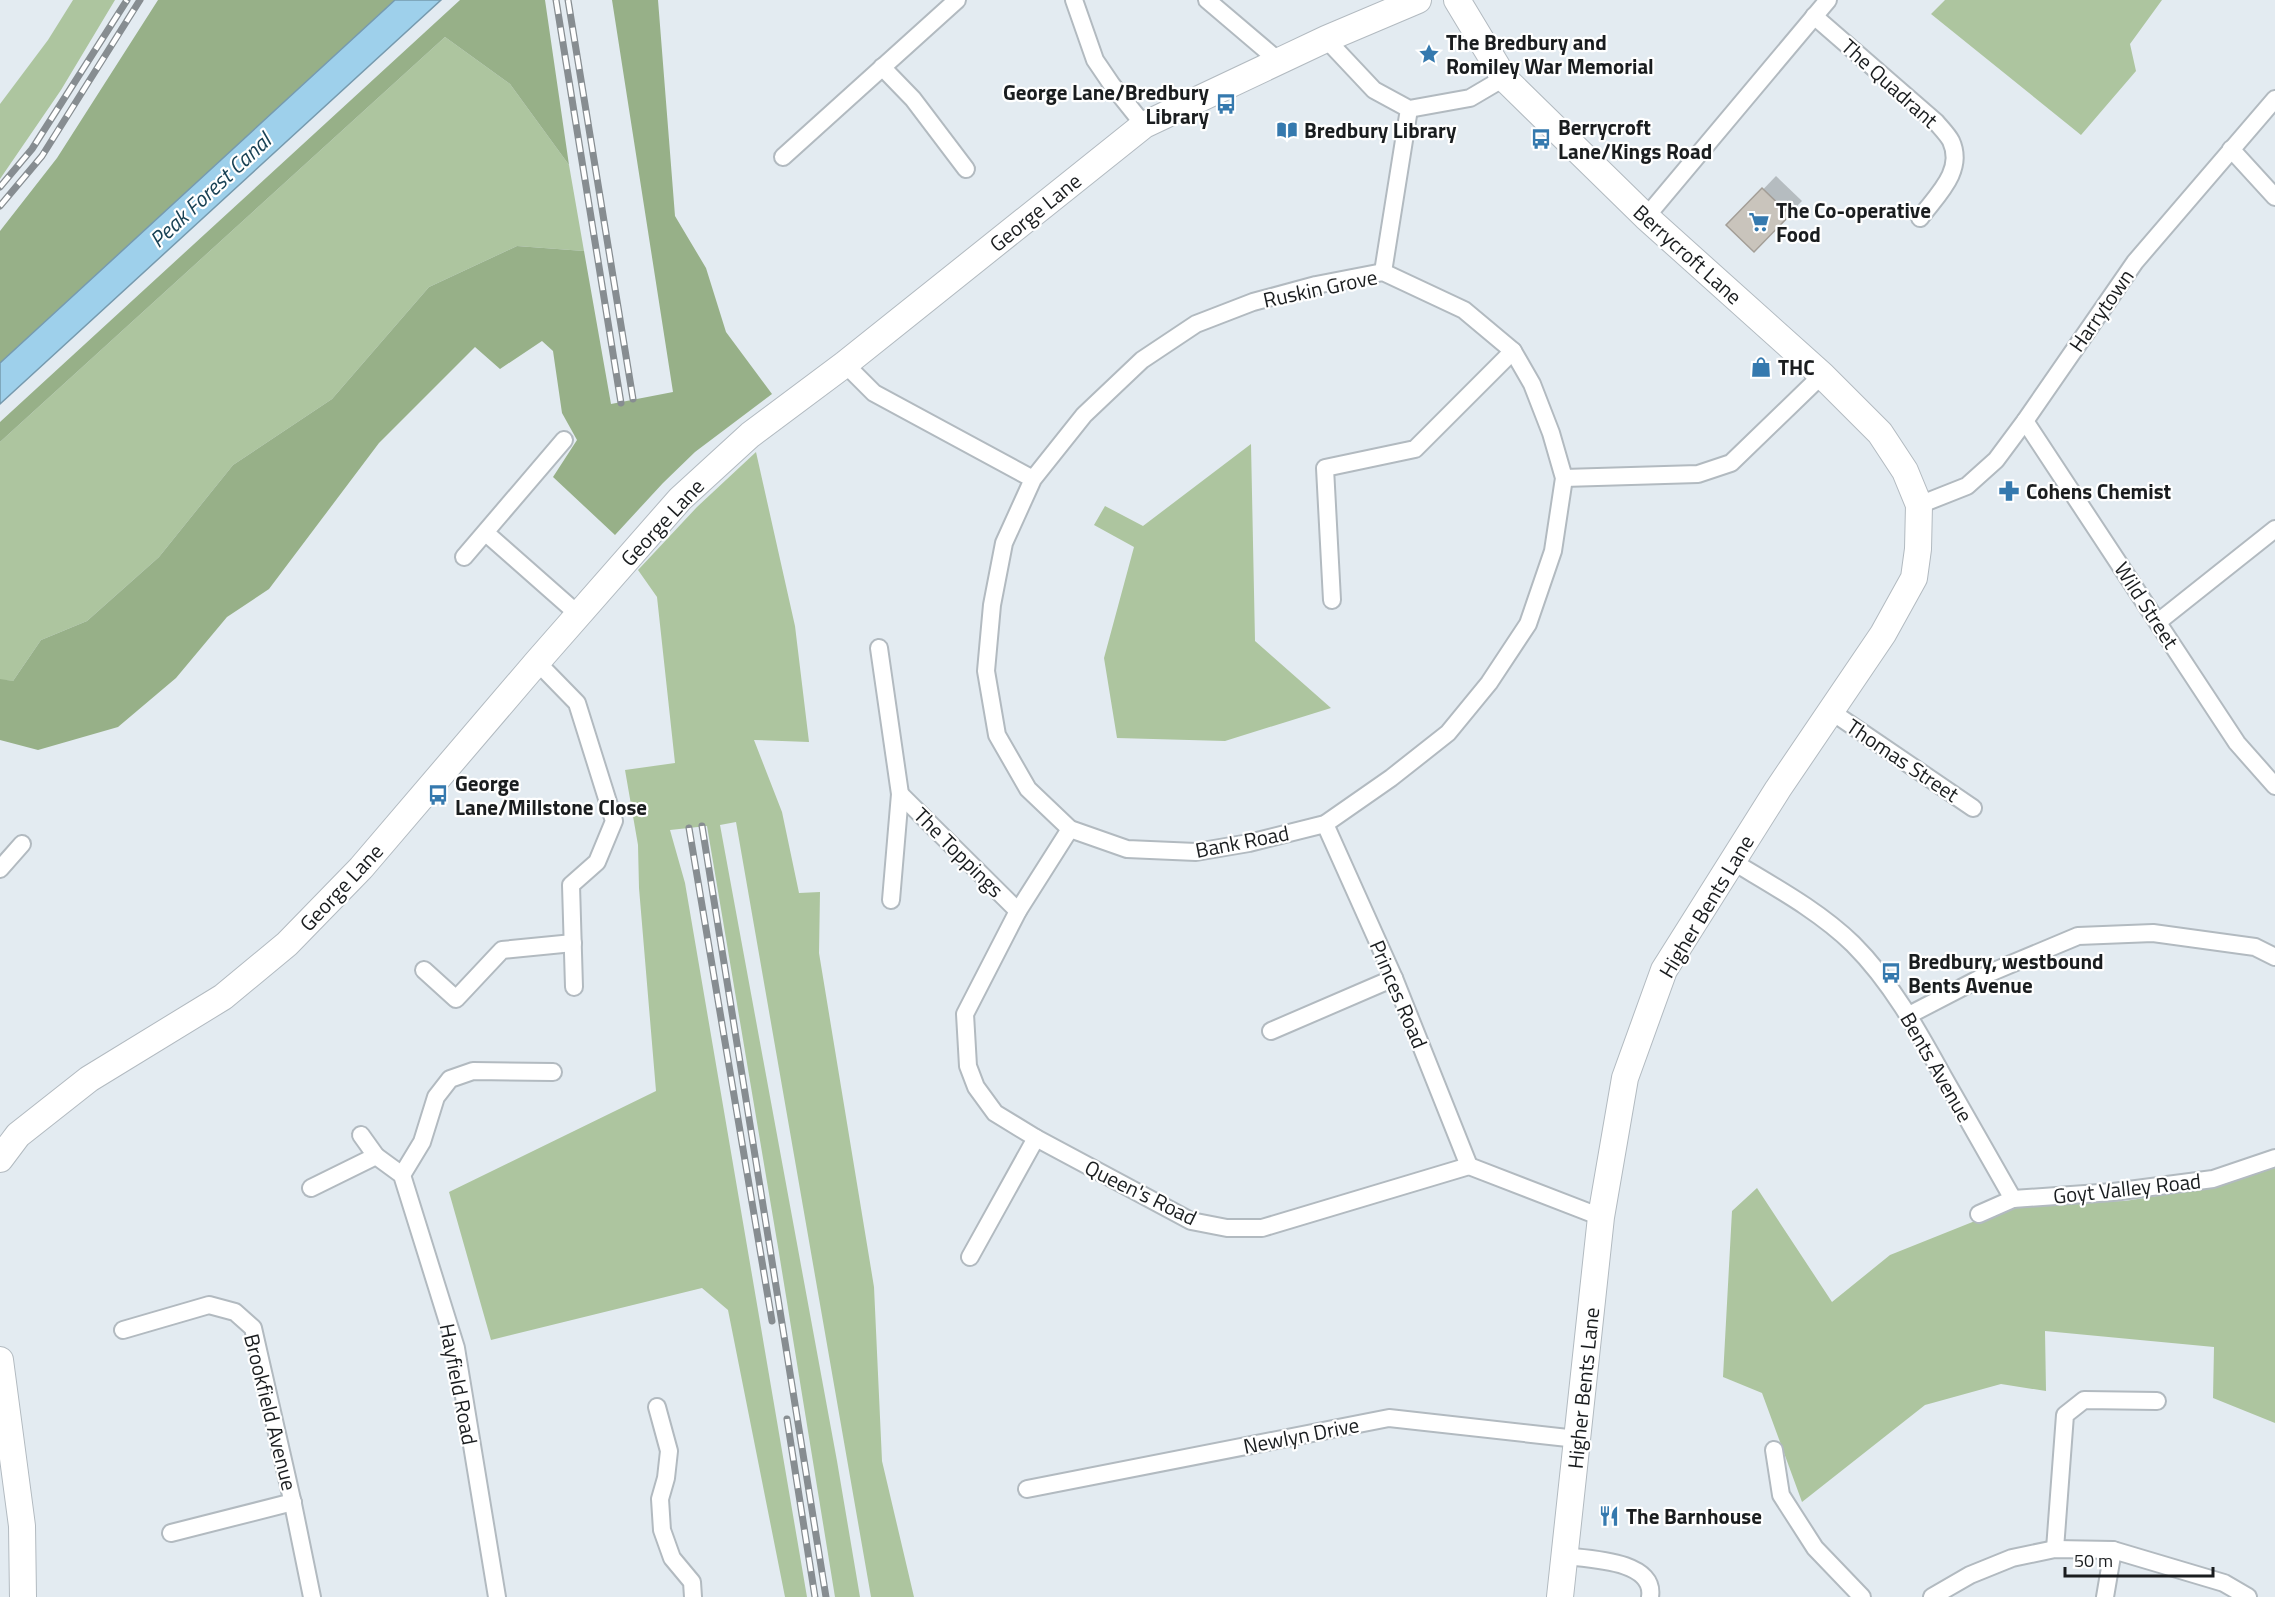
<svg xmlns="http://www.w3.org/2000/svg" width="2275" height="1597" font-family="'Titillium Web',sans-serif">
<style>
.green{fill:#adc59f}
.forest{fill:#97b088}
.water{fill:#9ed0eb;stroke:#769aae;stroke-width:1.5}
.shadow{fill:#0003}
.building{fill:#c9c4bc;stroke:#a39e97;stroke-width:1.5}
.lines{fill:none;stroke-linecap:round;stroke-linejoin:round}
.minor-casing{stroke:#b2bac0;stroke-width:20}
.primary-casing{stroke:#b2bac0;stroke-width:28}
.minor{stroke:#fff;stroke-width:16}
.primary{stroke:#fff;stroke-width:26}
.rail-casing{stroke:#878d91;stroke-width:7}
.rail{stroke:#fff;stroke-width:4.5;stroke-dasharray:14;stroke-linecap:butt}
.labels{text-anchor:middle;dominant-baseline:central;stroke-width:4.5;stroke-linejoin:round;paint-order:stroke}
.poi-label{font-size:21px;font-weight:bold;fill:#1a1d1f;stroke:#fff;text-anchor:start}
.street-label{font-size:21px;fill:#1a1d1f;stroke:#fff}
.water-label{font-size:22px;font-style:italic;fill:#194255;stroke:#fff}
</style>
<rect width="100%" height="100%" fill="#e3ebf1"/>
<!-- green -->
<g class="green">
<path d="M73 0H115L61 90 0 179V104L48 40Z"/>
<path d="M1945 0H2162L2130 44 2136 71 2081 135 1931 14Z"/>
<path d="M445 37 510 84 569 165 584 251 517 246 429 287 332 399 233 465 159 557 87 621 41 640 13 681 0 680V442Z"/>
<path d="M1251 444 1255 641 1331 708 1225 741 1117 738 1104 658 1134 547 1094 525 1105 506 1143 526Z"/>
<path d="M756 452 795 626 809 742 754 740 782 812 799 893 820 892 819 953 874 1287 882 1461 914 1597H871L736 822 720 825 837 1461 860 1597H835L779 1253 707 826 670 830 685 883 807 1597H785L728 1310 702 1288 491 1340 449 1192 656 1091 639 888 638 845 625 770 675 763 657 597 638 570 697 507Z"/>
<path d="M2275 1168V1423L2213 1398 2214 1347 2045 1331 2046 1391 2001 1384 1925 1405 1802 1502 1762 1393 1723 1377 1732 1211 1757 1188 1832 1302 1890 1255 2020 1203 2125 1201 2201 1189Z"/>
</g>
<!-- forest -->
<g class="forest">
<path d="M158 0H395L0 363V231L57 158Z"/>
<path d="M460 0H545L569 165 510 84 445 37 0 442V422Z"/>
<path d="M612 0H658L675 216 706 268 726 332 772 394 695 452 663 483 615 535 553 477 577 440 562 413 553 351 542 341 500 369 475 347 379 443 269 589 227 617 176 678 118 727 38 750 0 740V679L13 681 41 640 87 621 159 557 233 465 332 399 429 287 517 246 584 251 611 404 673 392Z"/>
</g>
<!-- water -->
<path class="water" d="M395 0H441L0 404V363Z"/>
<!-- shadow -->
<path class="shadow" d="M1776 176 1802 201 1754 250 1729 225Z"/>
<!-- building -->
<path class="building" d="M1762 188 1790 215 1754 252 1726 225Z"/>
<g class="lines">
<!-- minor casing -->
<g class="minor-casing">
<g id="minor">
<path d="M1074 0 1095 60 1112 85 1144 125"/>
<path d="M1207 0 1280 62"/>
<path d="M1814 16 1936 122C1941 128 1948 135 1951 141 1965 171 1936 196 1920 218"/>
<path d="M1326 39 1374 90 1409 109 1470 98 1504 78"/>
<path d="M882 67 913 99 966 169"/>
<path d="M2231 149 2275 197"/>
<path d="M783 157 957 0"/>
<path d="M1646 217 1828 0"/>
<path d="M1383 272 1409 109"/>
<path d="M845 364 874 393 1033 479 1084 415 1142 360 1196 324 1253 302 1316 285 1383 272 1464 310 1513 351 1532 384 1551 433 1564 478 1553 551 1528 624 1489 683 1448 733 1391 778 1325 824 1249 843 1196 852 1127 849 1070 829 1028 789 997 735 986 671 992 605 1004 543 1033 479"/>
<path d="M2025 421 2237 743 2275 786"/>
<path d="M1564 478 1698 474 1731 463 1822 375"/>
<path d="M1919 505 1967 486 1996 460 2025 421 2135 262 2275 99"/>
<path d="M486 533 579 615"/>
<path d="M464 557 564 440"/>
<path d="M1332 600 1325 468 1415 449 1513 351"/>
<path d="M2158 622 2275 529"/>
<path d="M879 648 900 794 891 900"/>
<path d="M537 662 577 703 614 821 597 862 571 885 574 987"/>
<path d="M1832 712 1973 808"/>
<path d="M900 794 1018 911"/>
<path d="M1325 824 1394 978 1469 1166"/>
<path d="M1070 829 1018 911 965 1014 968 1066 976 1087 995 1113 1036 1138 1191 1221 1227 1228H1262L1469 1166 1601 1217"/>
<path d="M1732 861C1773 886 1818 910 1853 944 1891 982 1917 1029 1943 1076 1966 1117 1990 1158 2013 1199"/>
<path d="M0 869 22 844"/>
<path d="M424 970 456 999 502 950 573 943"/>
<path d="M1909 1015 1992 972 2078 936 2153 933 2255 947 2275 957"/>
<path d="M1271 1031 1394 978"/>
<path d="M361 1135 376 1156"/>
<path d="M402 1175 422 1142 436 1097 450 1079 473 1071 553 1072"/>
<path d="M311 1188 376 1156 402 1175 456 1348 497 1597"/>
<path d="M1979 1214 2013 1199 2113 1192 2213 1179 2275 1158"/>
<path d="M970 1257 1036 1138"/>
<path d="M123 1330 209 1305 235 1312 253 1328 293 1504 312 1597"/>
<path d="M657 1407 669 1451 666 1478 660 1499 662 1530 672 1558 692 1582 693 1597"/>
<path d="M1774 1450 1781 1495 1815 1548 1862 1597"/>
<path d="M1027 1489 1389 1418 1577 1439"/>
<path d="M171 1533 293 1502"/>
<path d="M2055 1549 2065 1415 2084 1400 2157 1401"/>
<path d="M1564 1556C1588 1559 1656 1560 1650 1597"/>
<path d="M1932 1597 1970 1575 2012 1558 2055 1549 2113 1550 2224 1583 2248 1597"/>
<path d="M2105 1597 2113 1550"/>
</g>
</g>
<!-- primary casing -->
<g class="primary-casing">
<g id="primary">
<path d="M1457 0 1504 78 1646 217 1822 375 1880 433 1905 471 1919 505 1918 549 1914 578 1883 634 1778 789 1664 970 1625 1078 1601 1217 1560 1597"/>
<path d="M0 1159 18 1135 89 1079 223 997 287 944 361 868 537 662 680 499 750 435 845 364 1144 125 1326 39 1418 0"/>
<path d="M0 1360 22 1526 23 1597"/>
</g>
</g>
<!-- minor -->
<use href="#minor" class="minor"/>
<!-- primary -->
<use href="#primary" class="primary"/>
<!-- rail casing -->
<g class="rail-casing">
<g id="rail">
<path d="M556 0 621 403"/>
<path d="M568 0 633 399"/>
<path d="M0 187 32 149 127 0"/>
<path d="M0 206 42 156 140 0"/>
<path d="M702 826 826 1597"/>
<path d="M689 828 772 1321"/>
<path d="M787 1419 815 1597"/>
</g>
</g>
<!-- rail -->
<use href="#rail" class="rail"/>
</g>
<!-- icons -->
<defs>
<g id="sight-bare" transform="scale(1.62)"><path d="M0-6L1.8-2.2L6-1.7L2.9 1.2L3.7 5.4L0 3.3L-3.7 5.4L-2.9 1.2L-6-1.7L-1.8-2.2Z" fill="#3579ae" stroke="#fff" stroke-width="2.5" paint-order="stroke"/></g>
<g id="bus-bare" transform="scale(1.62)"><path d="M-5-6H5V4H4V6H2V4H-2V6H-4V4H-5ZM-3.5-4V0h7V-4ZM-3.5 1.2v1.5H-2V1.2ZM2 1.2v1.5H3.5V1.2Z" fill="#3579ae" stroke="#fff" stroke-width="2.5" paint-order="stroke"/></g>
<g id="library-bare" transform="scale(1.62)"><path d="M-6-4Q-3-5.5-.7-3.5V5Q-3 3-6 4ZM6-4Q3-5.5 .7-3.5V5Q3 3 6 4Z" fill="#3579ae" stroke="#fff" stroke-width="2.5" paint-order="stroke"/></g>
<g id="supermarket-bare" transform="scale(1.62)"><path d="M-6-5.5h2.5l.6 2H6L4.5 2H-2.5L-4.4-4H-6ZM-1.5 3.2a1.3 1.3 0 1 0 .1 0ZM3 3.2a1.3 1.3 0 1 0 .1 0Z" fill="#3579ae" stroke="#fff" stroke-width="2.5" paint-order="stroke"/></g>
<g id="shop-bare" transform="scale(1.62)"><path d="M-5-2.5h2.3a2.7 3.5 0 0 1 5.4 0H5L5.5 6h-11ZM-1.5-2.5h3a1.5 2.3 0 0 0-3 0Z" fill="#3579ae" stroke="#fff" stroke-width="2.5" paint-order="stroke"/></g>
<g id="pharmacy-bare" transform="scale(1.62)"><path d="M-2-6h4v4h4v4h-4v4h-4v-4h-4v-4h4Z" fill="#3579ae" stroke="#fff" stroke-width="2.5" paint-order="stroke"/></g>
<g id="restaurant-bare" transform="scale(1.62)"><path d="M-5-6h1v4h1v-4h1v4h1v-4h1v5L-1.5 .5V6h-2V.5L-5-1ZM5-6V6H3V1.5H1.5Q1.5-4 5-6Z" fill="#3579ae" stroke="#fff" stroke-width="2.5" paint-order="stroke"/></g>
</defs>
<g fill-rule="evenodd">
<use href="#sight-bare" x="1429" y="54"/>
<use href="#bus-bare" x="1226" y="104"/>
<use href="#library-bare" x="1287" y="130"/>
<use href="#bus-bare" x="1541" y="139"/>
<use href="#supermarket-bare" x="1759" y="222"/>
<use href="#shop-bare" x="1761" y="367"/>
<use href="#pharmacy-bare" x="2009" y="491"/>
<use href="#bus-bare" x="438" y="795"/>
<use href="#bus-bare" x="1891" y="973"/>
<use href="#restaurant-bare" x="1609" y="1516"/>
</g>
<g class="labels">
<!-- poi labels -->
<g class="poi-label">
<text x="1446" y="42">The Bredbury and<tspan x="1446" dy="24">Romiley War Memorial</tspan></text>
<text x="1209" y="92" text-anchor="end">George Lane/Bredbury<tspan x="1209" dy="24">Library</tspan></text>
<text x="1558" y="127">Berrycroft<tspan x="1558" dy="24">Lane/Kings Road</tspan></text>
<text x="1304" y="130">Bredbury Library</text>
<text x="1776" y="210">The Co-operative<tspan x="1776" dy="24">Food</tspan></text>
<text x="1778" y="367">THC</text>
<text x="2026" y="491">Cohens Chemist</text>
<text x="455" y="783">George<tspan x="455" dy="24">Lane/Millstone Close</tspan></text>
<text x="1908" y="961">Bredbury, westbound<tspan x="1908" dy="24">Bents Avenue</tspan></text>
<text x="1626" y="1516">The Barnhouse</text>
</g>
<!-- street labels -->
<g class="street-label">
<text transform="translate(1890 83) rotate(42)">The Quadrant</text>
<text transform="translate(1035 212) rotate(-39)">George Lane</text>
<text transform="translate(1688 254) rotate(42)">Berrycroft Lane</text>
<text transform="translate(1320 288) rotate(-12)">Ruskin Grove</text>
<text transform="translate(2101 310) rotate(-55)">Harrytown</text>
<text transform="translate(662 522) rotate(-47)">George Lane</text>
<text transform="translate(2147 605) rotate(57)">Wild Street</text>
<text transform="translate(1903 760) rotate(34)">Thomas Street</text>
<text transform="translate(1242 841) rotate(-11)">Bank Road</text>
<text transform="translate(959 852) rotate(45)">The Toppings</text>
<text transform="translate(341 887) rotate(-47)">George Lane</text>
<text transform="translate(1706 906) rotate(-59)">Higher Bents Lane</text>
<text transform="translate(1399 994) rotate(67)">Princes Road</text>
<text transform="translate(1937 1067) rotate(60)">Bents Avenue</text>
<text transform="translate(2127 1188) rotate(-6)">Goyt Valley Road</text>
<text transform="translate(1141 1192) rotate(26)">Queen's Road</text>
<text transform="translate(459 1384) rotate(79)">Hayfield Road</text>
<text transform="translate(1583 1388) rotate(-84)">Higher Bents Lane</text>
<text transform="translate(271 1412) rotate(76)">Brookfield Avenue</text>
<text transform="translate(1301 1435) rotate(-11)">Newlyn Drive</text>
</g>
<!-- water labels -->
<g class="water-label">
<text transform="translate(210 190) rotate(-43)">Peak Forest Canal</text>
</g>
</g>
<!-- scale -->
<path d="M2065 1567v9h148v-9" fill="none" stroke="#1a1d1f" stroke-width="3"/>
<text x="2074" y="1567" font-size="18" fill="#1a1d1f" stroke="#ffffff" stroke-width="4.5" paint-order="stroke">50 m</text>
</svg>
